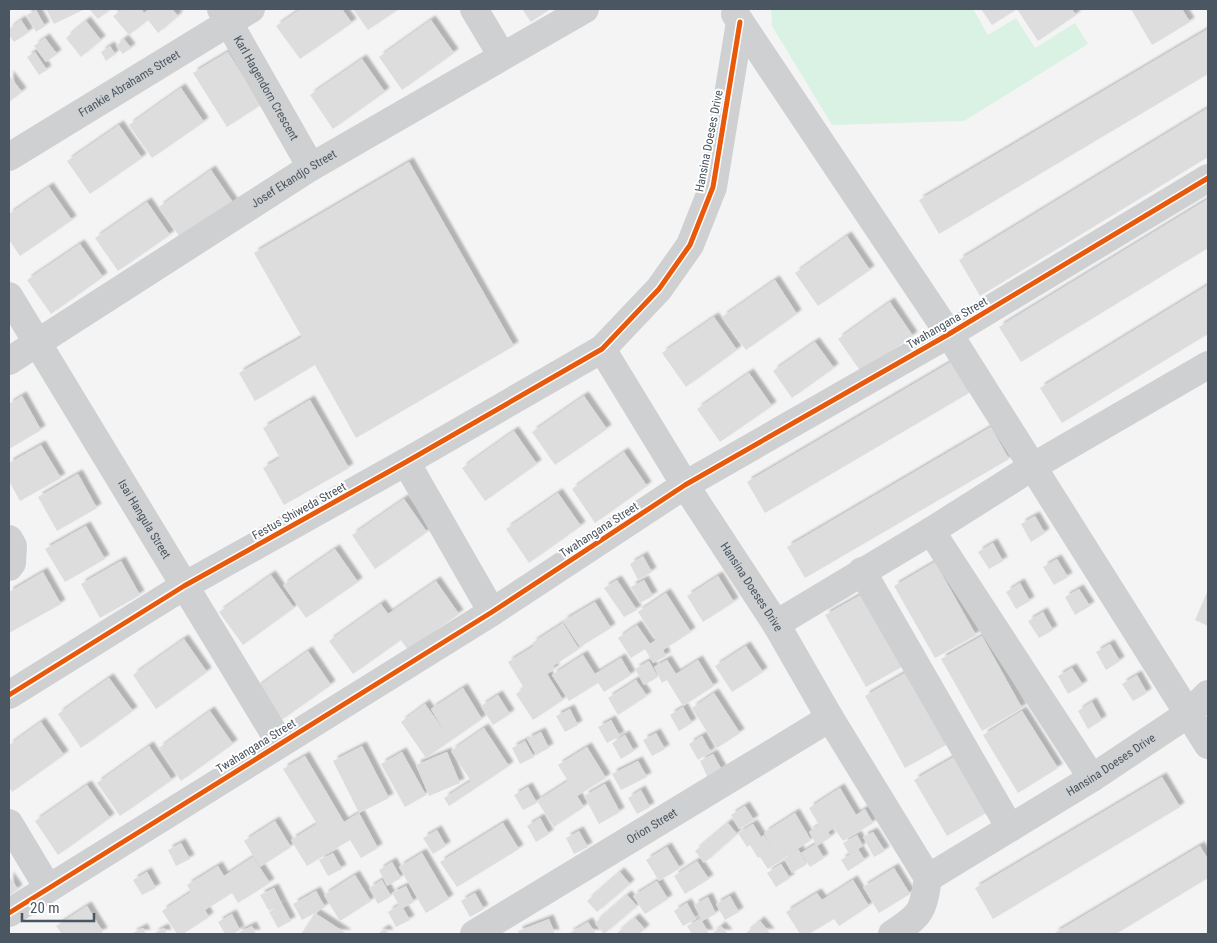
<svg xmlns="http://www.w3.org/2000/svg" width="1217" height="943" font-family="'Roboto Condensed',sans-serif">
<style>
.green{fill:#d9f2e3}
.building{fill:#ddddde;filter:url(#shadow)}
.lines{fill:none;stroke-linecap:round;stroke-linejoin:round}
.minor{stroke:#ced0d2;stroke-width:28}
.cycleway-casing{stroke:#fff;stroke-width:8}
.cycleway{stroke:#e8590c;stroke-width:5}
.labels{text-anchor:middle;dominant-baseline:central;stroke-width:4;stroke-linejoin:round;paint-order:stroke}
.street-label{font-size:12px;fill:#4a5661;stroke:#fff}
</style>
<defs>
<filter id="shadow"><feDropShadow dx="4.5" dy="-4.5" stdDeviation="1" flood-color="#0004"/></filter>
</defs>
<rect width="100%" height="100%" fill="#f4f4f4"/>
<!-- green -->
<path class="green" d="M771 9H973L988 35 1016 18 1035 48 1075 23 1088 44 964 121 832 125 772 26Z"/>
<!-- building -->
<g class="building">
<path d="M46 9H85L54 24Z"/>
<path d="M89 9H111L98 19Z"/>
<path d="M123 9H141L144 13 149 9H172L178 16 158 33 148 20 129 35 113 16Z"/>
<path d="M301 9H342L352 23 300 59 276 26Z"/>
<path d="M353 9H399L368 30Z"/>
<path d="M522 9H550L531 22Z"/>
<path d="M981 9H1072L1076 15 1038 41 1017 9 992 25Z"/>
<path d="M1131 9H1182L1190 22 1152 45Z"/>
<path d="M36 10 45 26 36 32 27 15Z"/>
<path d="M21 20 29 32 14 42 9 35V29Z"/>
<path d="M431 20 454 53 402 90 379 57Z"/>
<path d="M86 21 101 40 81 57 66 38Z"/>
<path d="M1208 29V74L939 234 919 200Z"/>
<path d="M45 38 57 54 46 62 34 46Z"/>
<path d="M124 39 131 48 123 54 116 46Z"/>
<path d="M110 46 115 54 106 61 101 52Z"/>
<path d="M35 52 47 70 39 75 27 57Z"/>
<path d="M228 52 261 105 227 127 193 73Z"/>
<path d="M362 59 385 92 333 129 310 95Z"/>
<path d="M9 75 22 92 9 102Z"/>
<path d="M181 88 204 122 152 158 129 125Z"/>
<path d="M1208 108V157L980 296 959 260Z"/>
<path d="M119 125 142 158 90 194 67 161Z"/>
<path d="M409 162 514 346 356 438 315 365 255 401 239 373 302 337 254 253Z"/>
<path d="M211 170 234 204 182 240 159 207Z"/>
<path d="M49 187 72 220 20 256 9 240V214Z"/>
<path d="M1208 199V248L1021 362 999 327Z"/>
<path d="M147 202 170 235 118 271 95 238Z"/>
<path d="M847 236 870 270 818 306 795 273Z"/>
<path d="M80 244 103 277 51 314 27 280Z"/>
<path d="M775 280 797 314 746 350 722 317Z"/>
<path d="M1208 285V334L1062 423 1040 388Z"/>
<path d="M890 302 913 336 861 372 838 339Z"/>
<path d="M714 317 737 350 686 387 662 353Z"/>
<path d="M815 342 834 368 792 398 773 371Z"/>
<path d="M951 362 969 393 765 513 747 482Z"/>
<path d="M749 373 772 406 720 442 697 409Z"/>
<path d="M22 396 41 430 9 449V404Z"/>
<path d="M584 396 607 429 555 465 532 432Z"/>
<path d="M310 400 349 468 284 505 263 468 280 458 263 428Z"/>
<path d="M991 427 1009 459 805 578 787 547Z"/>
<path d="M514 431 537 464 485 501 462 468Z"/>
<path d="M41 445 61 478 20 501 9 481V463Z"/>
<path d="M624 452 647 486 595 523 572 489Z"/>
<path d="M78 474 97 508 57 531 38 497Z"/>
<path d="M558 493 581 526 529 563 506 529Z"/>
<path d="M404 499 427 532 375 569 352 535Z"/>
<path d="M1035 516 1045 533 1031 542 1021 524Z"/>
<path d="M86 526 105 559 65 582 45 549Z"/>
<path d="M993 543 1003 561 989 569 978 552Z"/>
<path d="M335 549 358 582 306 618 283 585Z"/>
<path d="M643 556 652 572 638 580 630 564Z"/>
<path d="M1057 559 1068 577 1054 585 1043 567Z"/>
<path d="M121 561 140 595 100 618 81 584Z"/>
<path d="M935 562 976 635 935 658 894 586Z"/>
<path d="M43 572 61 604 9 633V592Z"/>
<path d="M271 575 294 608 243 645 219 612Z"/>
<path d="M718 576 734 602 703 622 687 596Z"/>
<path d="M617 580 637 610 624 617 604 588Z"/>
<path d="M644 580 653 596 640 603 631 587Z"/>
<path d="M436 581 459 614 408 650 401 640 353 674 329 641 381 604 388 614Z"/>
<path d="M1020 583 1030 601 1016 609 1006 592Z"/>
<path d="M1079 589 1090 606 1075 615 1065 597Z"/>
<path d="M1208 590V626L1195 620Z"/>
<path d="M866 592 907 664 866 687 825 615Z"/>
<path d="M666 593 691 632 663 650 666 656 653 663 645 649 631 658 618 638 637 625 650 644 656 640 638 612Z"/>
<path d="M595 602 611 628 580 647 563 621Z"/>
<path d="M1043 612 1053 630 1039 638 1028 621Z"/>
<path d="M563 623 579 649 553 666 555 669 547 674 563 700 533 720 516 694 524 688 508 662 534 646 532 643Z"/>
<path d="M982 636 1022 708 982 731 941 659Z"/>
<path d="M184 639 207 672 156 709 133 675Z"/>
<path d="M1110 644 1120 661 1106 670 1096 652Z"/>
<path d="M746 646 763 672 732 692 715 666Z"/>
<path d="M308 651 331 685 280 721 256 688Z"/>
<path d="M583 655 595 674 621 658 631 675 604 692 598 683 569 701 552 675Z"/>
<path d="M667 660 676 674 698 660 714 686 683 706 667 680 662 683 654 667Z"/>
<path d="M649 661 658 677 644 685 635 669Z"/>
<path d="M1072 668 1083 685 1068 694 1058 676Z"/>
<path d="M905 673 946 745 905 768 865 696Z"/>
<path d="M1137 675 1147 693 1133 701 1122 684Z"/>
<path d="M109 678 133 711 81 748 58 714Z"/>
<path d="M636 680 647 696 618 715 608 698Z"/>
<path d="M463 688 482 719 426 758 401 722 425 704 445 732 431 709Z"/>
<path d="M714 693 740 733 717 748 692 708Z"/>
<path d="M498 695 510 714 493 725 481 706Z"/>
<path d="M1092 702 1102 720 1088 729 1078 711Z"/>
<path d="M683 707 692 723 679 731 670 715Z"/>
<path d="M570 709 578 725 565 732 556 716Z"/>
<path d="M210 711 233 744 181 781 159 748Z"/>
<path d="M1022 711 1058 768 1018 793 983 735Z"/>
<path d="M611 720 620 736 607 743 598 727Z"/>
<path d="M41 722 64 755 12 792 9 787V745Z"/>
<path d="M484 728 509 766 449 806 444 798 471 781 451 751Z"/>
<path d="M541 732 549 748 536 755 527 739Z"/>
<path d="M656 733 665 749 652 756 643 740Z"/>
<path d="M625 735 634 751 621 759 612 743Z"/>
<path d="M702 736 711 752 698 760 689 744Z"/>
<path d="M525 741 534 757 520 764 512 748Z"/>
<path d="M149 746 172 780 120 816 97 783Z"/>
<path d="M362 746 389 798 359 813 333 761Z"/>
<path d="M587 747 606 778 577 796 584 807 554 827 537 801 568 781 558 765Z"/>
<path d="M402 752 426 795 405 807 381 764Z"/>
<path d="M447 752 460 783 429 796 416 765Z"/>
<path d="M713 754 722 770 708 778 700 761Z"/>
<path d="M305 756 344 822 359 813 378 848 361 858 350 840 307 866 291 840 317 824 283 769Z"/>
<path d="M954 757 986 813 947 836 914 780Z"/>
<path d="M638 761 647 777 621 790 612 774Z"/>
<path d="M1162 777 1180 807 993 919 975 888Z"/>
<path d="M605 784 620 812 599 824 584 796Z"/>
<path d="M87 785 110 818 58 855 35 821Z"/>
<path d="M528 787 537 803 523 810 514 795Z"/>
<path d="M840 788 856 815 865 809 873 823 843 841 834 828 828 832 831 837 817 846 824 858 810 867 801 853 816 844 809 832 819 825 809 808Z"/>
<path d="M641 790 650 807 637 814 628 798Z"/>
<path d="M745 806 754 820 739 829 731 815Z"/>
<path d="M795 813 811 840 768 869 760 857 758 858 750 845 747 847 738 833 753 824 761 837 764 835 772 848 764 833Z"/>
<path d="M540 818 549 834 536 842 527 826Z"/>
<path d="M275 821 291 847 260 867 244 841Z"/>
<path d="M503 823 519 849 457 887 440 862Z"/>
<path d="M728 823 737 834 704 863 695 851Z"/>
<path d="M437 830 446 846 433 854 423 838Z"/>
<path d="M579 831 588 847 574 854 566 838Z"/>
<path d="M873 832 885 851 874 857 863 837Z"/>
<path d="M857 835 863 846 858 849 865 860 848 871 841 860 856 851 849 854 843 843Z"/>
<path d="M181 843 190 859 176 866 168 850Z"/>
<path d="M1200 846 1208 859V878L1116 934H1053Z"/>
<path d="M667 847 680 868 659 881 646 860Z"/>
<path d="M798 849 807 864 792 873 784 859Z"/>
<path d="M333 853 342 869 328 876 319 860Z"/>
<path d="M422 853 449 899 426 913 399 867Z"/>
<path d="M253 857 270 883 238 903 232 893 205 910 209 917 183 934H177L162 911 191 892 187 885 218 866 224 876Z"/>
<path d="M697 861 709 879 685 894 674 876Z"/>
<path d="M392 862 401 878 387 886 379 870Z"/>
<path d="M781 864 790 878 776 887 767 873Z"/>
<path d="M894 868 910 894 879 913 863 887Z"/>
<path d="M147 872 156 888 142 895 133 880Z"/>
<path d="M620 872 630 884 597 912 587 901Z"/>
<path d="M355 875 371 901 340 921 324 895Z"/>
<path d="M9 876 18 889 9 896Z"/>
<path d="M382 880 391 896 378 904 369 888Z"/>
<path d="M853 880 869 906 839 926 834 919 809 934H800L786 912 817 893 822 900Z"/>
<path d="M657 881 668 899 645 914 633 896Z"/>
<path d="M406 886 414 902 403 908 410 920 396 927 388 912 399 905 392 893Z"/>
<path d="M274 888 282 904 269 911 260 895Z"/>
<path d="M316 891 325 907 315 913 347 934H301L315 913 302 920 293 904Z"/>
<path d="M475 893 484 909 470 917 461 901Z"/>
<path d="M627 895 637 906 604 934 595 923Z"/>
<path d="M730 896 739 912 725 920 716 904Z"/>
<path d="M708 897 716 914 702 921 709 934H692L687 926 701 918 694 905Z"/>
<path d="M687 903 696 919 683 926 674 911Z"/>
<path d="M282 904 291 921 278 928 269 912Z"/>
<path d="M87 906 103 932 99 934H62L56 926Z"/>
<path d="M232 914 240 930 233 934H225L218 922Z"/>
<path d="M635 918 645 929 639 934H616Z"/>
<path d="M549 919 555 934H519L518 931Z"/>
<path d="M760 921 770 933 745 934Z"/>
<path d="M588 922 596 934H568Z"/>
<path d="M252 926 256 934H236Z"/>
<path d="M721 926 728 934H712Z"/>
<path d="M143 928 146 934H131Z"/>
<path d="M164 928 167 934H153Z"/>
<path d="M385 929 389 934H377Z"/>
</g>
<g class="lines">
<!-- minor -->
<g class="minor">
<path id="s1" d="M221 9 311 167"/>
<path d="M474 9 502 56"/>
<path d="M735 14 949 334 1208 745"/>
<path id="s2" d="M9 157 251 9"/>
<path id="s3" d="M9 296 280 743"/>
<path id="s4" d="M602 349 685 485 776 624 830 718 928 878"/>
<path id="s5" d="M9 361 311 167 585 9"/>
<path d="M406 462 492 612"/>
<path d="M931 531 1092 778"/>
<path d="M9 539 13 546 12 563 9 567"/>
<path d="M862 571 1010 828"/>
<path d="M776 624 931 531 1032 467 1208 365"/>
<path d="M9 695 184 586 406 462 602 349 659 289 690 245 713 187 740 22"/>
<path d="M9 823 48 888"/>
<path id="s6" d="M928 878 1092 778 1188 714 1208 694"/>
<path d="M9 913 492 612 685 485 949 334 1208 178"/>
<path id="s7" d="M474 934 830 718"/>
<path d="M892 934C921 915 923 912 928 878"/>
</g>
<!-- cycleway casing -->
<g class="cycleway-casing">
<g id="cycleway">
<path d="M9 695 184 586 406 462 602 349 659 289 690 245 713 187 740 22"/>
<path d="M9 913 492 612 685 485 949 334 1208 178"/>
</g>
</g>
<!-- cycleway -->
<use href="#cycleway" class="cycleway"/>
</g>
<g class="labels">
<!-- street labels -->
<g class="street-label">
<text stroke="none"><textPath href="#s2" startOffset="141">Frankie Abrahams Street</textPath></text>
<text stroke="none"><textPath href="#s1" startOffset="91">Karl Hagendorn Crescent</textPath></text>
<text transform="translate(709 141) rotate(-79)">Hansina Doeses Drive</text>
<text stroke="none"><textPath href="#s5" startOffset="338">Josef Ekandjo Street</textPath></text>
<text transform="translate(947 323) rotate(-30)">Twahangana Street</text>
<text transform="translate(299 511) rotate(-29)">Festus Shiweda Street</text>
<text stroke="none"><textPath href="#s3" startOffset="261">Isai Hangula Street</textPath></text>
<text transform="translate(599 530) rotate(-33)">Twahangana Street</text>
<text stroke="none"><textPath href="#s4" startOffset="281">Hansina Doeses Drive</textPath></text>
<text transform="translate(256 746) rotate(-32)">Twahangana Street</text>
<text stroke="none"><textPath href="#s6" startOffset="215">Hansina Doeses Drive</textPath></text>
<text stroke="none"><textPath href="#s7" startOffset="208">Orion Street</textPath></text>
</g>
</g>
<!-- border -->
<rect width="1217" height="943" fill="none" stroke="#4a5661" stroke-width="20"/>
<!-- scale -->
<path d="M22 913v8h72v-8" fill="none" stroke="#4a5661" stroke-width="2.5"/>
<text x="30" y="913" font-size="15" fill="#4a5661" stroke="#ffffff" stroke-width="4" paint-order="stroke">20 m</text>
</svg>
